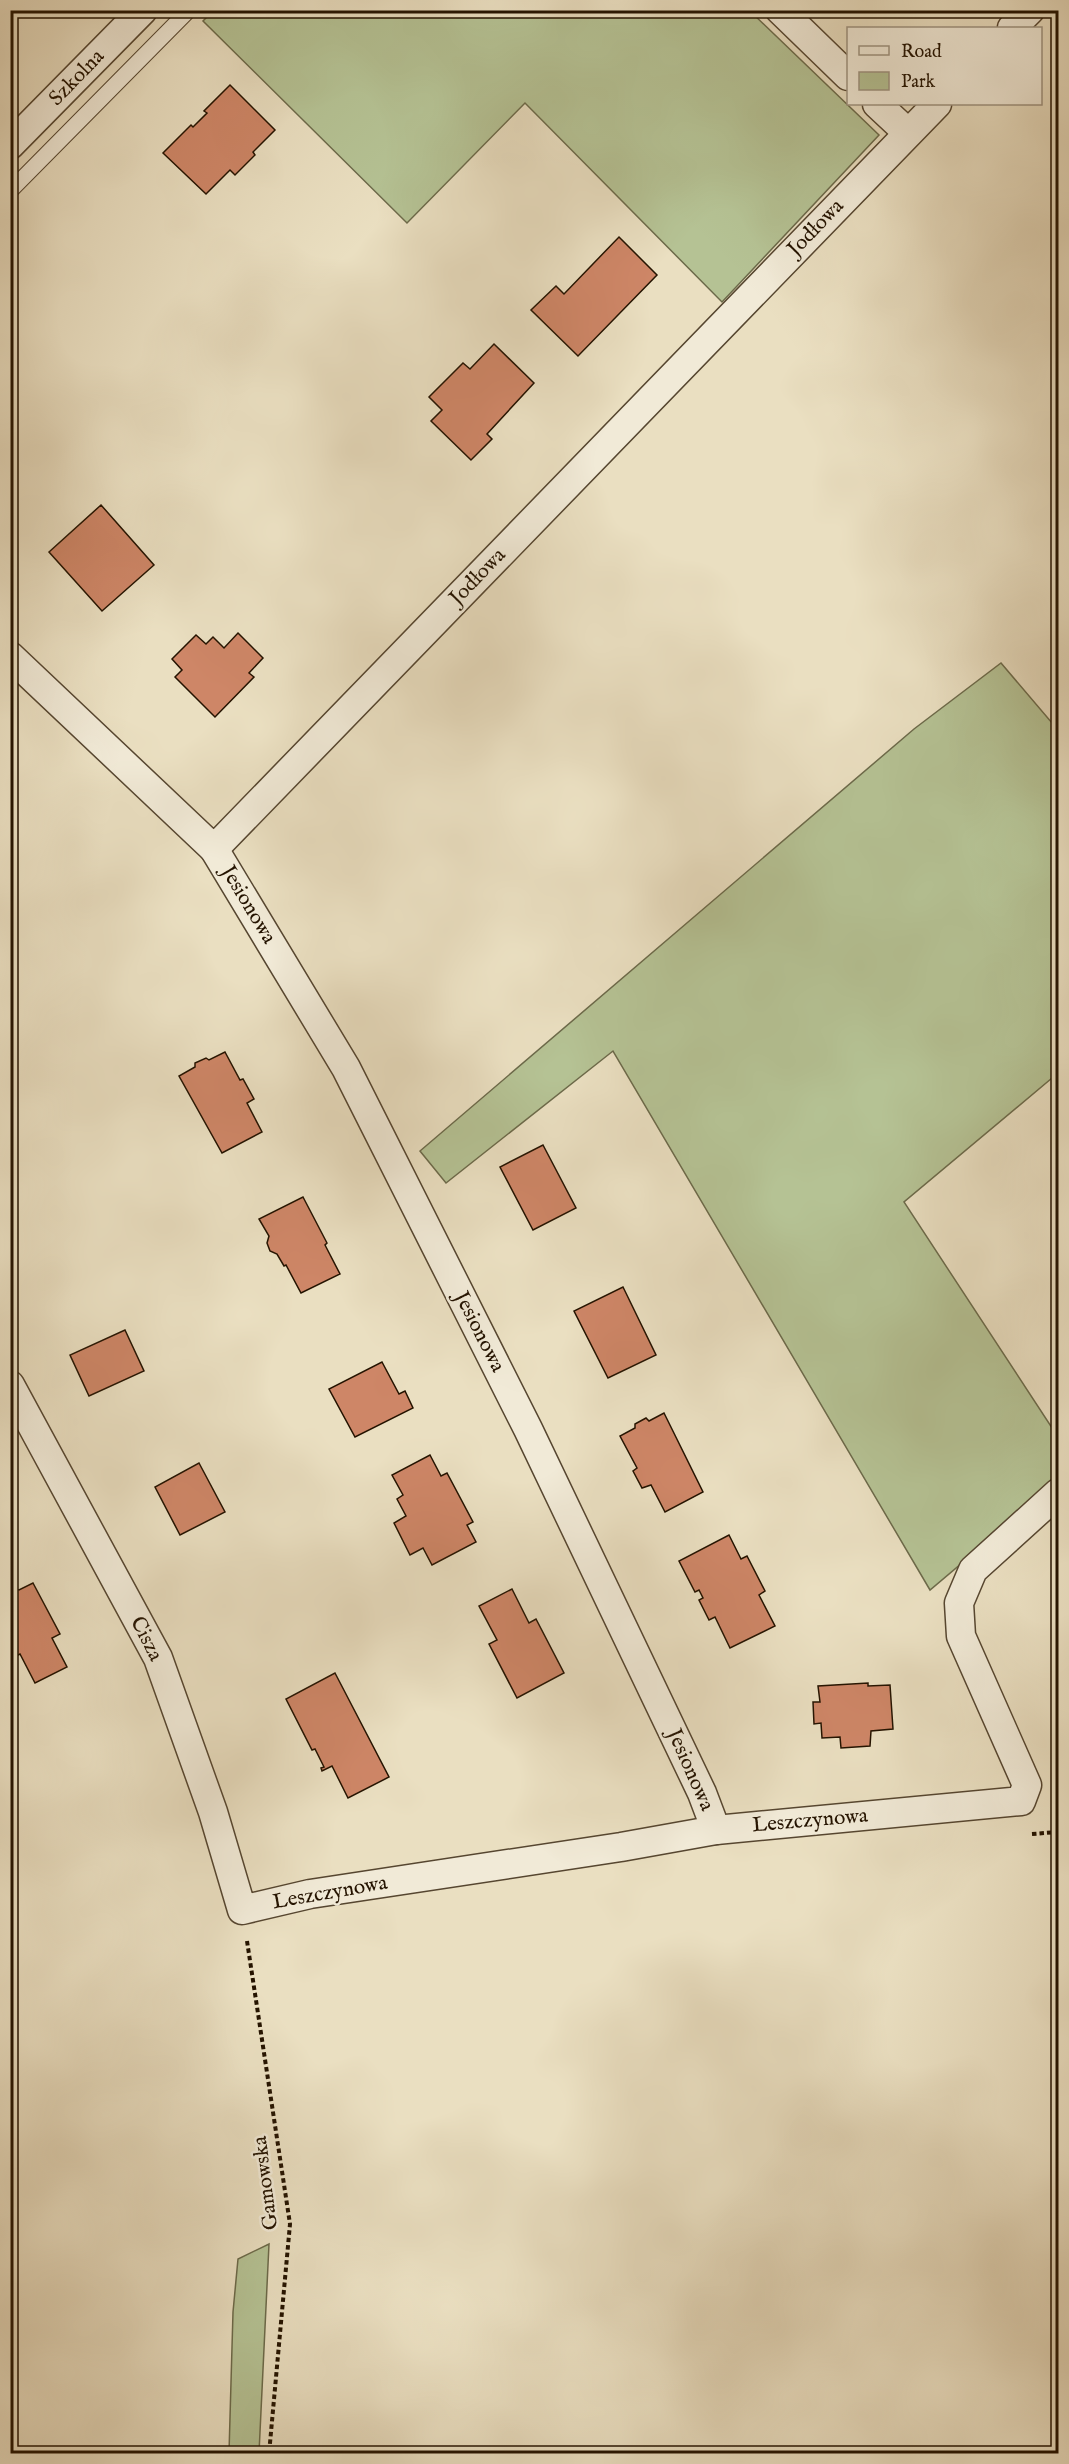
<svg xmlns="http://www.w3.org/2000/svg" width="1069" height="2464" font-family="'IM FELL English',serif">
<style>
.green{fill:#b5c294;stroke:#6c6a4a;stroke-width:1.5}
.building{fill:#ce8667;stroke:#241300;stroke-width:1.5}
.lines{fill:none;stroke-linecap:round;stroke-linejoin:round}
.lane-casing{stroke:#564630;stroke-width:17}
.street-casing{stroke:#564630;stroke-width:31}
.path{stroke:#241300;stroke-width:4;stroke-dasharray:4.5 3;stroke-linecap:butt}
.lane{stroke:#f1ead7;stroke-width:15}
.street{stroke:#f1ead7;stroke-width:28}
.labels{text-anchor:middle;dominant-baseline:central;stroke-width:5;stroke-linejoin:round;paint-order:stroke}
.street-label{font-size:21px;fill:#241300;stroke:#f1ead7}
</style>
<rect width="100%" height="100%" fill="#eadfc1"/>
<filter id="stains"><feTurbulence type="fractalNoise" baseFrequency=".00333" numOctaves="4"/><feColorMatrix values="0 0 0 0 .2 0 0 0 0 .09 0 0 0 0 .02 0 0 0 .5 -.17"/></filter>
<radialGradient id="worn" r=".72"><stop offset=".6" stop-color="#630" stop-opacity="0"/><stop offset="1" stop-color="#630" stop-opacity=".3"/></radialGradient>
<!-- green -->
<g class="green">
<path d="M214 10 750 11 879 135 722 302 525 103 407 223 203 21Z"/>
<path d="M1001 663 1058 730V1073L904 1202 1058 1437V1482L930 1590 613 1051 446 1183 420 1151 914 729Z"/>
<path d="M269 2244 259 2453H229L233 2312 238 2259Z"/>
</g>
<!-- building -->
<g class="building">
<path d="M230 85 275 130 253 152 255 155 235 175 230 170 206 194 163 153 191 125 193 127 207 113 204 111Z"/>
<path d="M619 237 657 275 578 356 531 310 556 286 564 294Z"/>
<path d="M494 344 534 383 487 434 492 439 471 460 431 421 442 410 429 397 463 363 470 369Z"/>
<path d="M101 505 154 565 102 611 49 552Z"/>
<path d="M238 633 263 658 249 673 254 677 215 717 175 677 182 670 172 659 196 635 206 644 213 637 224 648Z"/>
<path d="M225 1052 240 1080 243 1079 254 1099 247 1103 262 1132 222 1153 179 1076 195 1067V1063L206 1058 209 1060Z"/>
<path d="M543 1145 576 1208 533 1230 500 1167Z"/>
<path d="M303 1197 327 1243 325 1245 340 1274 301 1293 286 1265 284 1266 277 1254 270 1251 267 1243 269 1236 259 1219Z"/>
<path d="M623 1287 656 1355 608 1378 574 1311Z"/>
<path d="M125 1330 144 1371 89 1396 70 1355Z"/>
<path d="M382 1362 399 1394 405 1391 413 1408 355 1437 329 1389Z"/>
<path d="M664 1413 703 1492 665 1512 651 1485 642 1488 633 1471 637 1468 620 1436 635 1428V1424L646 1418 649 1421Z"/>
<path d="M430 1455 441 1476 447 1473 473 1522 467 1525 476 1542 432 1565 423 1548 410 1555 394 1523 406 1516 397 1499 403 1495 392 1475Z"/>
<path d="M199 1463 225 1512 180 1535 155 1487Z"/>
<path d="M729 1535 741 1559 747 1556 765 1591 759 1595 775 1626 730 1648 715 1617 709 1620 699 1600 703 1598 699 1590 695 1592 679 1561Z"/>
<path d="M33 1583 60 1634 52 1638 67 1667 35 1683 20 1654 12 1658 10 1655V1587L19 1590Z"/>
<path d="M512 1589 529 1623 536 1619 564 1673 517 1698 489 1644 497 1640 479 1606Z"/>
<path d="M335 1673 389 1777 348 1798 332 1766 322 1771 321 1768 324 1767 315 1749 312 1750 286 1699Z"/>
<path d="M868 1683V1686L890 1685 893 1729 871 1731 870 1746 841 1748 840 1737 822 1738 821 1723 814 1724 813 1702H820L818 1686Z"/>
</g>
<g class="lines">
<!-- lane casing -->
<g class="lane-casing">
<path id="lane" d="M10 191 189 10"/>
</g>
<!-- street casing -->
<g class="street-casing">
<g id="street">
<path d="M780 10 848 76"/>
<path d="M1012 28 1030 10"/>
<path d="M877 104 908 133"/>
<path d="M10 145 143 10"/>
<path d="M10 656 214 849 937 104"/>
<path d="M214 849 346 1068 528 1429 702 1793 716 1830"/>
<path d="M10 1385 158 1658 213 1812 242 1910 310 1894 621 1847 716 1830 1021 1801 1027 1785 961 1636 959 1603 973 1570 1058 1493"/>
</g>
</g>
<!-- path -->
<g class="path">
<path d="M1032 1834 1058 1832"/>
<path d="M247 1941 290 2224 269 2454"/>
</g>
<!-- lane -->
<use href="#lane" class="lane"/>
<!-- street -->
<use href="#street" class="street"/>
</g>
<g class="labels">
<!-- street labels -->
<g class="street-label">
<text transform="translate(77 78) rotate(-46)">Szkolna</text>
<text transform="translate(816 228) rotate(-46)">Jodłowa</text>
<text transform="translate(478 577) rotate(-46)">Jodłowa</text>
<text transform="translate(248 905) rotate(59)">Jesionowa</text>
<text transform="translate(479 1332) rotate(63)">Jesionowa</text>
<text transform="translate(146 1639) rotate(63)">Cisza</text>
<text transform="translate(690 1770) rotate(66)">Jesionowa</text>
<text transform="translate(810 1821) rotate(-5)">Leszczynowa</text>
<text transform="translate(330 1893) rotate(-10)">Leszczynowa</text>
<text transform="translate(266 2183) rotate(-97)">Gamowska</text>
</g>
</g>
<!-- margin -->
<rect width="1069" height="2464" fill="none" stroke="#eadfc1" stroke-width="36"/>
<rect x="12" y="12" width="1045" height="2440" fill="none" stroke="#241300" stroke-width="3"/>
<rect x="18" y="18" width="1033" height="2428" fill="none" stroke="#241300" stroke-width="1.5"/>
<!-- legend -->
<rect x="847" y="27" width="195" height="78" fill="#f1ead7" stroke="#9f9481" stroke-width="1.5"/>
<rect x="859" y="46" width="30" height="9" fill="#f1ead7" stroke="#9f9481" stroke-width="1.5"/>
<text x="901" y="57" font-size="18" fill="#241300">Road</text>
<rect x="859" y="72" width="30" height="18" fill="#b5c294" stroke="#9f9481" stroke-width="1.5"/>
<text x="901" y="87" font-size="18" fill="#241300">Park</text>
<rect width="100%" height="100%" filter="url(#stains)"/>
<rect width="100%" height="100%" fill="url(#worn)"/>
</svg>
